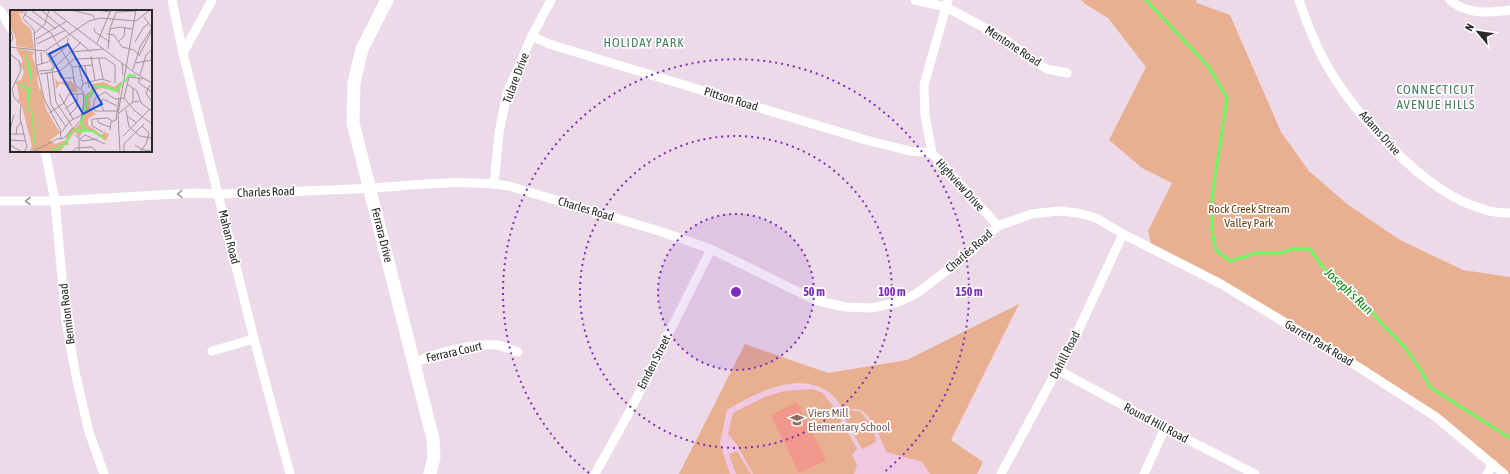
<svg xmlns="http://www.w3.org/2000/svg" width="1510" height="474" font-family="'Asap Condensed',sans-serif">
<style>
.education{fill:#f1c8e2}
.green{fill:#e9af91}
.pitch{fill:#f2978c}
.lines{fill:none;stroke-linecap:round;stroke-linejoin:round}
.stream{stroke:#6bfa63;stroke-width:3}
.street{stroke:#fff;stroke-width:9}
.secondary{stroke:#fff;stroke-width:13}
.oneway{stroke:#9f9f9f}
.ring{fill:none;stroke:#7b2cbf;stroke-width:2;stroke-dasharray:2 4}
.labels{text-anchor:middle;dominant-baseline:central;stroke-width:3.5;stroke-linejoin:round;paint-order:stroke}
.street-label{font-size:12px;fill:#2a2a2a;stroke:#fff}
.park-label{font-size:12px;fill:#6e3e13;stroke:#fff}
.education-label{font-size:12px;fill:#785e54;stroke:#fff;text-anchor:start}
.neighbourhood-label{font-size:13px;letter-spacing:1px;fill:#467f62;stroke:#fff}
.water-label{font-size:13px;font-style:italic;fill:#048907;stroke:#fff}
.inset-river{fill:none;stroke:#6bfa63;stroke-width:2}
.inset-road{fill:none;stroke:#9f949d;stroke-width:1}
.view{fill:#1d4ed8;fill-opacity:0.15;stroke:#1d4ed8;stroke-width:2}
.inset-edge{fill:none;stroke:#2a2a2a;stroke-width:2}
.centre{fill:#7b2cbf;stroke:#fff;stroke-width:2}
.ring-label{font-size:12px;text-anchor:middle;font-weight:bold;fill:#7b2cbf;stroke:#fff;stroke-width:3.5;stroke-linejoin:round;paint-order:stroke}
</style>
<rect width="100%" height="100%" fill="#eddae9"/>
<!-- education -->
<path class="education" d="M789 384 815 385 831 394 844 410 852 408 862 411 877 429 886 452 922 462 930 474H730L720 443 727 410 765 390Z"/>
<!-- green -->
<g class="green">
<path d="M1081 0H1196L1197 3 1230 15 1281 132 1309 171 1347 204 1400 240 1463 270 1510 277V474H1504L1436 417 1360 368 1152 248 1148 231 1172 183 1142 168 1109 140 1146 67 1108 18 1085 4Z"/>
<path d="M1019 304 951 440 983 462 977 474H930L922 462 886 452C881 439 874 420 862 411 857 408 849 409 844 410 840 405 835 397 830 393 798 370 756 393 727 410L720 443 730 474H679L745 344 828 373 907 360Z"/>
<path d="M812 389 823 393 836 410 857 449 852 455 857 465 854 474H753L737 445 728 434 733 413 767 396 785 391Z"/>
<path d="M851 410 861 412 874 429 876 442 862 449 842 414Z"/>
<path d="M737 451 751 474H736L729 454Z"/>
</g>
<!-- pitch -->
<path class="pitch" d="M797 402 826 460 799 473 771 415Z"/>
<g class="lines">
<!-- stream -->
<path class="stream" d="M1146 0 1209 67 1227 98 1212 197V231L1216 250 1230 261 1257 253H1280L1293 249H1310L1328 274 1358 295 1383 325 1404 346 1422 372 1431 388 1510 438"/>
<!-- street -->
<g class="street">
<path d="M172 0 183 53 254 339 290 474"/>
<path d="M915 0 946 7 1003 38 1029 58 1047 69 1067 73"/>
<path d="M948 0 924 85 925 115 932 153 998 226"/>
<path d="M1299 0C1306 21 1314 42 1325 62 1354 114 1424 193 1483 209 1491 212 1501 213 1510 213"/>
<path d="M1450 0C1468 15 1488 13 1510 10"/>
<path d="M0 10 11 29"/>
<path d="M532 36 549 44 866 140 910 151 932 153"/>
<path d="M183 53 212 0"/>
<path d="M45 151 55 201 66 321 76 376 89 432 104 474"/>
<path d="M494 184 499 133 507 93 532 36 551 0"/>
<path d="M0 201H55L194 193 219 194C270 192 321 191 372 188 417 185 464 179 509 186L659 231 711 249 815 300 845 307 872 308 898 302 916 294 967 255 998 226 1031 214 1059 211 1078 213 1096 218 1123 234 1221 284 1360 368 1436 417 1504 474"/>
<path d="M212 351 254 339"/>
<path d="M414 363C436 353 473 343 497 345 504 346 511 350 518 352"/>
<path d="M1058 370 1165 428 1255 474"/>
<path d="M595 474 631 409 711 249"/>
<path d="M1001 474 1077 333 1123 234"/>
<path d="M1144 474 1165 428"/>
<path d="M1487 474 1493 464"/>
</g>
<!-- secondary -->
<path class="secondary" d="M387 0 362 49 354 83 353 123 433 439 434 457 430 474"/>
</g>
<!-- one-way arrows -->
<defs><path id="oneway-chevron" d="M-2-3.5L2.5 0L-2 3.5" fill="none" stroke-width="1.6" stroke-linecap="round" stroke-linejoin="round"/></defs>
<g class="oneway">
<use href="#oneway-chevron" transform="translate(180 194) rotate(177)"/>
<use href="#oneway-chevron" transform="translate(28 201) rotate(-180)"/>
</g>
<!-- distance rings -->
<circle cx="736" cy="292" r="78" fill="#7b2cbf" fill-opacity=".12"/>
<g class="ring">
<circle cx="736" cy="292" r="78"/>
<circle cx="736" cy="292" r="156"/>
<path d="M589 473A233 233 0 1 1 883 473"/>
</g>
<!-- icons -->
<defs>
<g id="school-bare" transform="scale(1.08)"><path d="M0-5L7-2L0 1L-7-2ZM-4 1L0 2.5L4 1V4Q0 6-4 4Z" fill="#8d6e63" stroke="#fff" stroke-width="2.5" paint-order="stroke"/></g>
</defs>
<g fill-rule="evenodd">
<use href="#school-bare" x="797" y="420"/>
</g>
<g class="labels">
<!-- street labels -->
<g class="street-label">
<text transform="translate(1013 46) rotate(33)">Mentone Road</text>
<text transform="translate(516 78) rotate(-69)">Tulare Drive</text>
<text transform="translate(731 99) rotate(17)">Pittson Road</text>
<text transform="translate(1380 133) rotate(48)">Adams Drive</text>
<text transform="translate(960 185) rotate(48)">Highview Drive</text>
<text transform="translate(266 192) rotate(-2)">Charles Road</text>
<text transform="translate(586 209) rotate(17)">Charles Road</text>
<text transform="translate(382 235) rotate(76)">Ferrara Drive</text>
<text transform="translate(229 237) rotate(76)">Mahan Road</text>
<text transform="translate(969 251) rotate(-41)">Charles Road</text>
<text transform="translate(67 314) rotate(-97)">Bennion Road</text>
<text transform="translate(1319 343) rotate(31)">Garrett Park Road</text>
<text transform="translate(454 352) rotate(-13)">Ferrara Court</text>
<text transform="translate(1065 355) rotate(-63)">Dahill Road</text>
<text transform="translate(654 362) rotate(-63)">Emden Street</text>
<text transform="translate(1156 423) rotate(28)">Round Hill Road</text>
</g>
<!-- park labels -->
<g class="park-label">
<text x="1249" y="209">Rock Creek Stream<tspan x="1249" dy="14">Valley Park</tspan></text>
</g>
<!-- education labels -->
<g class="education-label">
<text x="808" y="413">Viers Mill<tspan x="808" dy="14">Elementary School</tspan></text>
</g>
<!-- neighbourhood labels -->
<g class="neighbourhood-label">
<text x="644" y="42">HOLIDAY PARK</text>
<text x="1436" y="89">CONNECTICUT<tspan x="1436" dy="15">AVENUE HILLS</tspan></text>
</g>
<!-- water labels -->
<g class="water-label">
<text transform="translate(1349 291) rotate(43)">Joseph's Run</text>
</g>
</g>
<!-- overview -->
<g transform="translate(10 10)">
<rect width="142" height="142" fill="#eddae9"/>
<path d="M0 0H16L12 4 9 2V4L13 13 21 19 24 39 6 36V29L0 16ZM6 38 25 42 22 46 29 65 27 66 29 79H31L36 99 50 123 40 130 45 134 56 130V126L62 117 65 118 71 112 74 85 81 81 82 74 94 72 104 77 112 71 109 86 108 82 92 78 85 81 80 90 81 100 86 104 78 109V115L92 125 95 120 96 121 94 122 99 124 96 131 82 121 72 122 69 128 65 122 58 131 59 135H55L50 142H19L22 136 11 93 8 90 9 88 7 74 4 72 11 70 14 62 10 54 13 51ZM45 68 48 72 61 71 69 81 59 83 60 78 50 73 46 79Z" fill="#e9af91"/>
<path d="M15 40 21 60V76L19 98 23 103 25 132 29 142 23 130 22 102 16 98 19 96 17 88 21 75Z" fill="#6bfa63"/>
<path class="inset-river" d="M115 72 119 65 126 66M10 75 17 78 19 83M64 119 71 122 74 118 71 113 77 91 75 88 81 85 85 77 93 76 106 81 112 73M72 120 82 121 94 128M41 142 55 134 62 121"/>
<path class="inset-road" d="M17 0 13 8 24 20 26 53 34 89 50 119 51 129M21 0 46 19M31 0 81 42M42 0 125 63 142 73M61 0 82 5 85 9M88 0 100 2M107 2 125 1M14 4 41 23 46 31M134 7 142 18M0 18 3 28 0 33M84 18 85 22 100 32M100 19 110 17 122 19M25 23 35 14 39 0M97 24 104 25 112 37 124 40 129 45M26 29 57 11M109 31 114 26 115 17M125 32 133 18 139 13M87 33 101 0M27 34 56 20M0 37 35 41 79 11 91 8 126 11 140 0M98 39 100 18 107 0M31 42 32 54M36 42 44 57 41 59M61 42 94 39M0 44 9 51 11 60 2 79 4 87 11 95 10 108 17 137 14 142M81 46 85 70M129 46 142 20M89 49 93 69M112 53 113 65M126 53 142 50M27 55 38 52 57 36 58 28M69 56 73 74M75 56 79 78M62 57 82 55M123 60 130 37 142 18M29 61 42 60M48 62 51 68H64M37 63 41 95 56 117M30 64 50 61 64 49 95 48 105 55V73M130 65 136 45 142 40M129 67V73L142 82M117 74 127 81 131 93 142 101M140 75 136 83 142 92M123 78V92M71 79 73 74 79 72 92 69 101 72M49 84 63 109M114 88 119 67 133 69M114 88 125 101 142 114M55 99 67 90M116 100 119 117 130 126 142 128M94 101 90 93 93 89 107 96M107 101H85L83 97 85 88 95 82 105 89 114 88M39 103 54 93 59 84H74M109 103 123 92 129 91M59 105 67 97V84M117 106 127 113M87 108 89 113 100 117M62 116 46 92 42 60 71 32M0 120 4 105M100 120 101 112 106 110 109 89M93 122 82 116V109L98 108 102 111M51 123 60 111 73 104M0 124H14M6 125 7 117 11 112M65 125 72 131 87 129M113 126 140 99M47 129 54 128 71 110 74 89 73 81 65 75 62 57 47 33M0 130 16 131M0 135 12 142M125 135 131 139 140 141M22 142 47 129M62 142 66 138 82 137 87 142M69 142V130L75 125 95 134M110 142 108 104 126 0M114 142V134L134 114M130 142 136 134 139 123 132 116"/>
<path class="view" d="M58 34 92 94 73 104 39 44Z"/>
<rect width="142" height="142" class="inset-edge"/>
</g>
<circle cx="736" cy="292" r="6" class="centre"/>
<g class="ring-label">
<text x="814" y="296">50 m</text>
<text x="892" y="296">100 m</text>
<text x="969" y="296">150 m</text>
</g>
<!-- north arrow -->
<g transform="translate(1478 32) rotate(299)" stroke="#ffffff" stroke-width="3" paint-order="stroke">
<path d="M0-3L7 15L0 10L-7 15Z" fill="#2a2a2a"/>
<text y="-6" font-size="11" font-weight="bold" text-anchor="middle" fill="#2a2a2a">N</text>
</g>
</svg>
